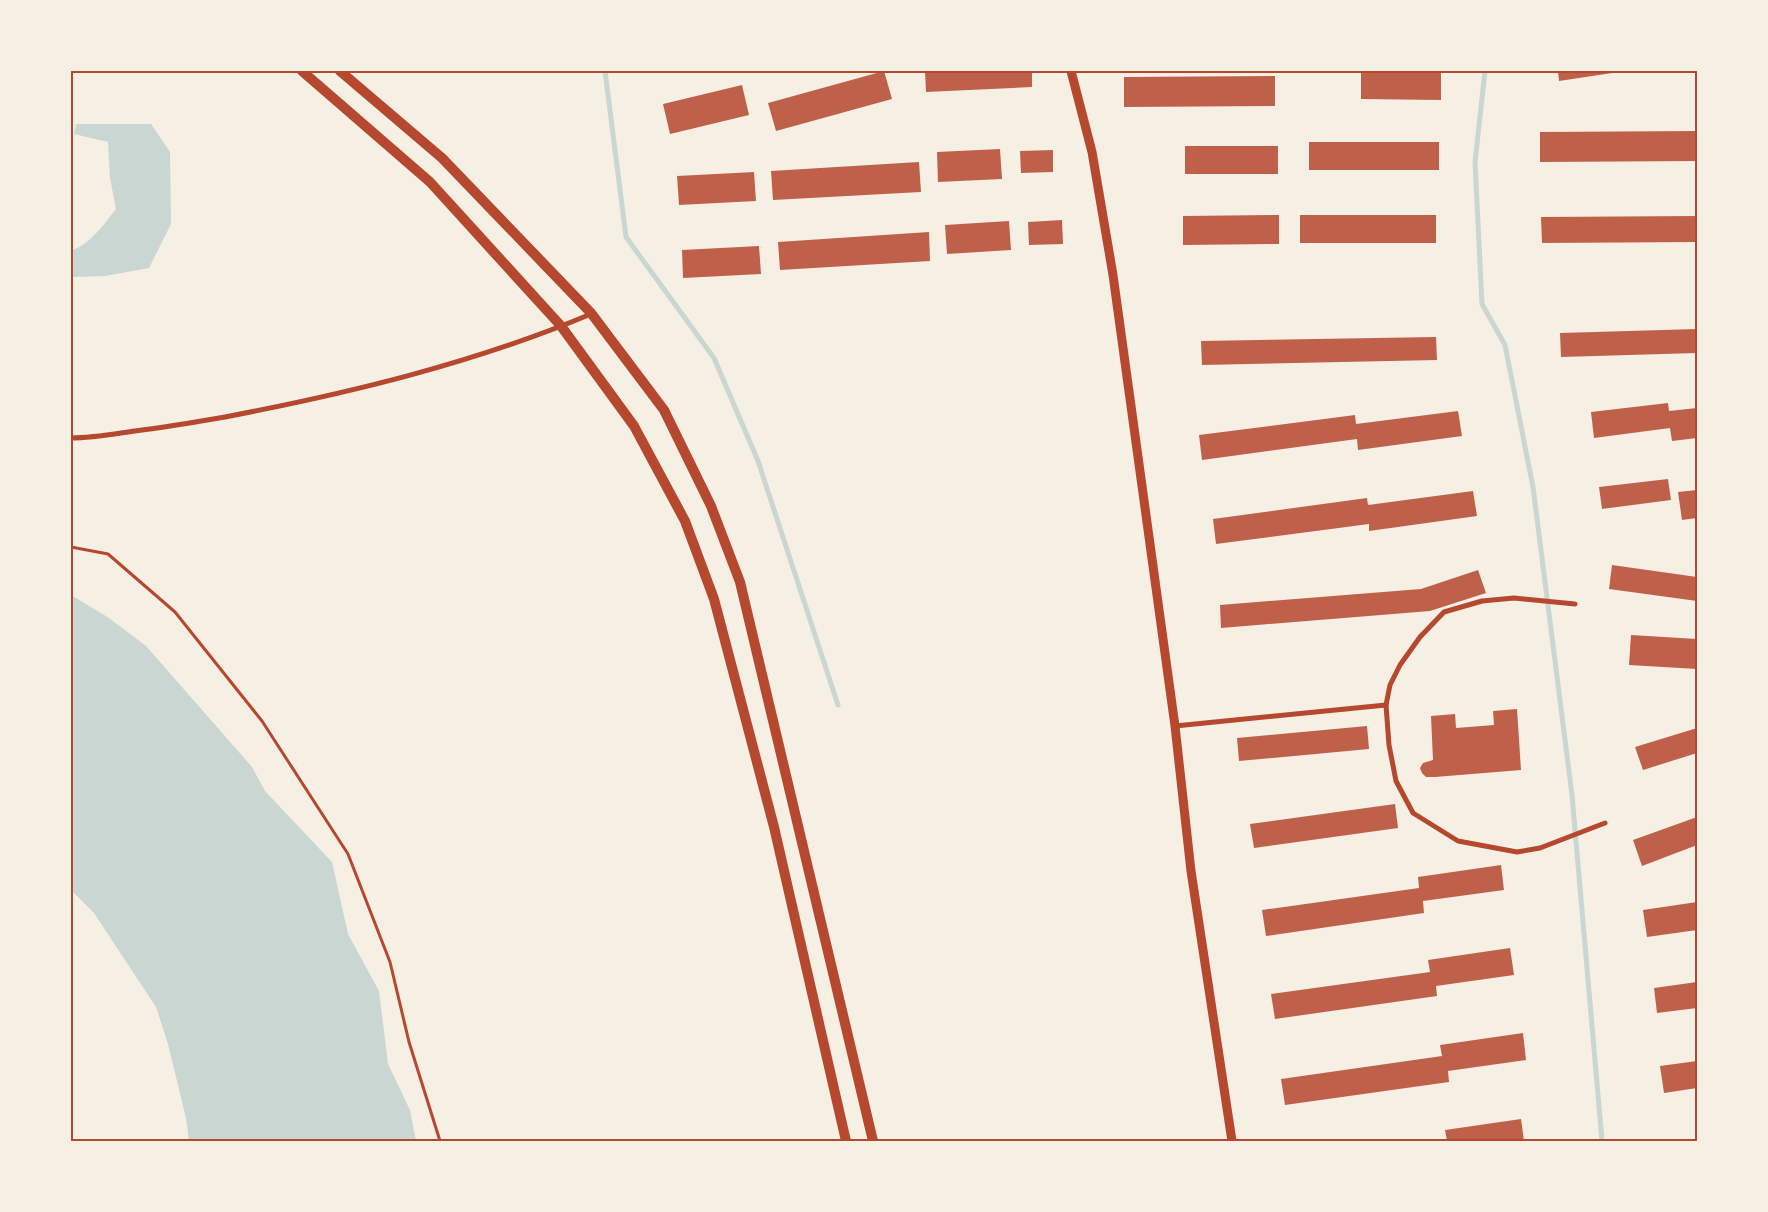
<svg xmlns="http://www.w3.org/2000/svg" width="1768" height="1212" font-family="'Source Sans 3',sans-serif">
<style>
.water{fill:#c9d6d2}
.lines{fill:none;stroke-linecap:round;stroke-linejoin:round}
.stream{stroke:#c9d6d2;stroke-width:5}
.building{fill:#bf614a}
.path{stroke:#b5482f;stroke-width:3}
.minor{stroke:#b5482f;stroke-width:5}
.tertiary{stroke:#b5482f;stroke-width:9}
.secondary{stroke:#b5482f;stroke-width:10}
.neatline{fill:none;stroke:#b5482f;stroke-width:2}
</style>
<rect width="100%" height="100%" fill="#f6efe4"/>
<!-- water -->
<g class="water">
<path d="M76 124H151L170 152 171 224 149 268 105 276 72 277 71 278V250C88 247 106 222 116 209L110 178 108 142 74 134Z"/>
<path d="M71 595 109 618 146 646 252 767 265 791 332 862 348 934 379 991 388 1064 410 1110 416 1141H189L186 1118 168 1044 156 1007 94 913 71 890Z"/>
</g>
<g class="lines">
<!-- stream -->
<g class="stream">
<path d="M605 71 626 237 714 358 758 461 838 705"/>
<path d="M1485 71 1475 162 1482 304 1505 345 1533 487 1572 795 1602 1141"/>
</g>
</g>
<!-- building -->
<g class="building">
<path d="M884 71 892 99 776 131 768 103Z"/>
<path d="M925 71H1032V87L926 92Z"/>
<path d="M1361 71H1441V100L1361 99Z"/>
<path d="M1558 71H1619V72L1559 81Z"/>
<path d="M1275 76V106L1124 107V77Z"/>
<path d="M742 85 749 115 670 134 663 104Z"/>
<path d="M1697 131V161L1540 162V132Z"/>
<rect x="1309" y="142" width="130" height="28"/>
<rect x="1185" y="146" width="93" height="28"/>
<path d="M1000 149 1002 179 938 182 937 152Z"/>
<path d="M1053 150V172L1021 173 1020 151Z"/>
<path d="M919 162 921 192 773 200 771 171Z"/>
<path d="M754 172 756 201 679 205 677 176Z"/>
<path d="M1279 215V244L1183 245V216Z"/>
<rect x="1300" y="215" width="136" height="28"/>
<path d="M1697 216V242L1542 243 1541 217Z"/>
<path d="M1062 220 1063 244 1029 245 1028 222Z"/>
<path d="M1009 221 1011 250 947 254 945 225Z"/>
<path d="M929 232 930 261 780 270 778 242Z"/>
<path d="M759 246 761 274 683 278 682 250Z"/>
<path d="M1697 329V353L1561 357 1560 333Z"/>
<path d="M1436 337 1437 360 1202 365 1201 341Z"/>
<path d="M1668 403 1669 411 1697 408V438L1672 441 1670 428 1594 438 1591 412Z"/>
<path d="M1458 411 1462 436 1358 450 1357 439 1202 460 1199 435 1355 415 1356 424Z"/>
<path d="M1668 479 1671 500 1602 509 1599 487Z"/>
<path d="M1697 490V518L1682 520 1678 492Z"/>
<path d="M1473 491 1477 516 1369 531V524L1216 544 1213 519 1367 498 1368 505Z"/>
<path d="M1612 565 1697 577V601L1609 589Z"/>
<path d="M1478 570 1486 593 1430 611 1221 628 1220 605 1421 589Z"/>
<path d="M1631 635 1697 639V669L1629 665Z"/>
<path d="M1517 709 1521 770 1435 777H1426L1422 773 1420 768 1423 763 1433 760 1431 716 1455 714 1456 728 1494 725 1493 711Z"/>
<path d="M1367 726 1369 749 1239 761 1237 738Z"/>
<path d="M1697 728V753L1643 770 1635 747Z"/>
<path d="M1395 804 1398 828 1254 848 1250 824Z"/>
<path d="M1697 817V845L1642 866 1633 840Z"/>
<path d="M1501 865 1504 890 1423 901 1424 913 1266 936 1262 910 1419 888 1418 877Z"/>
<path d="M1697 902V930L1647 937 1643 910Z"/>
<path d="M1510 948 1514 975 1436 986 1437 996 1275 1019 1271 994 1430 972 1428 960Z"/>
<path d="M1697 982V1008L1657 1013 1654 988Z"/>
<path d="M1523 1033 1526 1060 1448 1071 1449 1082 1285 1105 1281 1079 1442 1056 1440 1045Z"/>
<path d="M1697 1061V1088L1664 1093 1660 1066Z"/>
<path d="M1521 1119 1524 1141H1447L1445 1130Z"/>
</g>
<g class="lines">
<!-- path -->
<path class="path" d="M71 547 108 554 175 612 262 721 348 854 390 962 409 1042 440 1141"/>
<!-- minor -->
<g class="minor">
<path d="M71 438C93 438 114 434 135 431 166 427 196 422 225 417 350 393 474 363 591 314"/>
<path d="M1386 705 1389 745 1396 781 1413 813 1458 841 1517 852 1540 848 1605 823"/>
<path d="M1175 726 1386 705 1390 685 1400 665 1420 637 1444 612 1482 601 1514 598 1575 604"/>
</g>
<!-- tertiary -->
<path class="tertiary" d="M1071 71 1092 152 1113 275 1175 726 1191 871 1232 1141"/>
<!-- secondary -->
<g class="secondary">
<path d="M302 71 430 182 561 326 634 426 685 521 714 599 774 827 846 1141"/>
<path d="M340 71 442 158 591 313 664 410 711 506 740 582 873 1141"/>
</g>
</g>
<!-- border -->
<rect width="1768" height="1212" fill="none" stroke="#f6efe4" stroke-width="145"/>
<rect x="72" y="72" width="1624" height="1068" class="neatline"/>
</svg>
